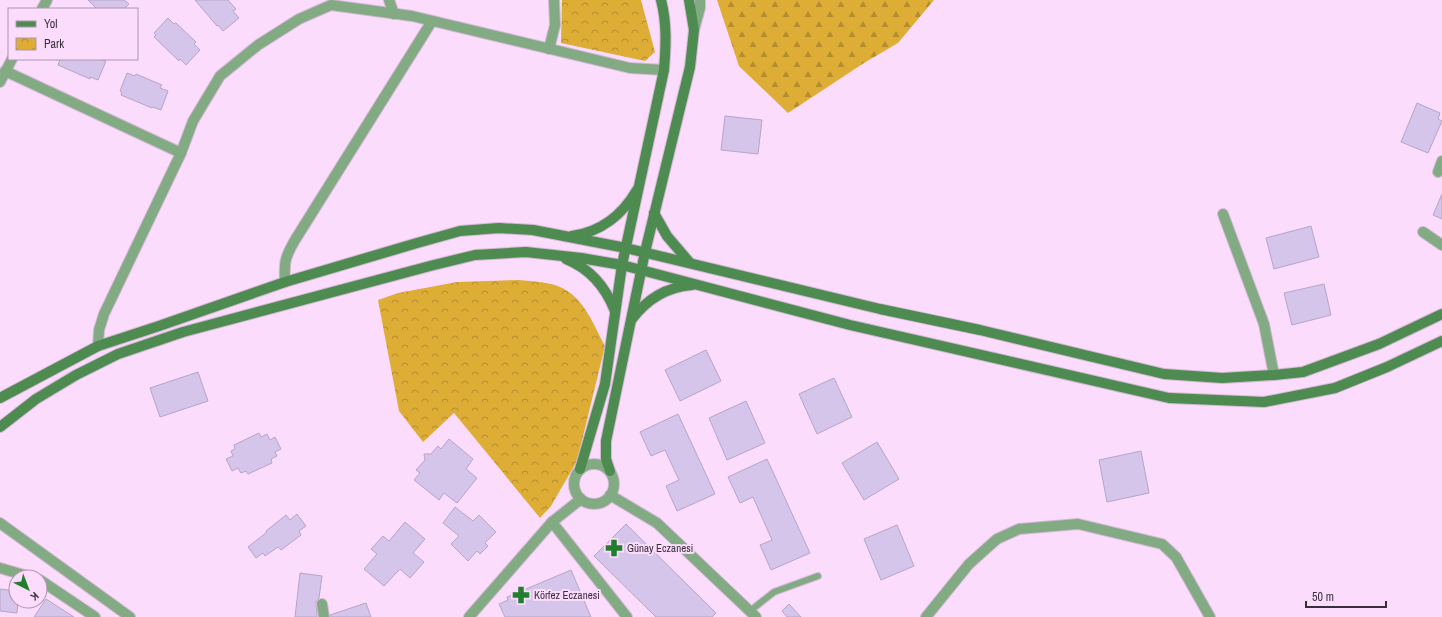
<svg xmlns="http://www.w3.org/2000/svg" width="1442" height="617" font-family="'Archivo Narrow',sans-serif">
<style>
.forest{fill:url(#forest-firs)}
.park{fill:url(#park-crowns)}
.building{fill:#d5c5eb;stroke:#b5a5c9}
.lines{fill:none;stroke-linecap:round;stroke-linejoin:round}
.lane-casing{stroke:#d4b9d5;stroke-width:8}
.street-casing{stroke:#d4b9d5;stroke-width:12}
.secondary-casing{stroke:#d4b9d5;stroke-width:12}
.lane{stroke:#82aa83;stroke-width:6}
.street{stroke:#82aa83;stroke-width:10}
.secondary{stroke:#4e8b51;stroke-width:10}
.labels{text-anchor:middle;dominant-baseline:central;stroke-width:4;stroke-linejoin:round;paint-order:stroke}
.poi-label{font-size:11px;fill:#3a2e3a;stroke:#fbdcfc;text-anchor:start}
</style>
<defs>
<pattern id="forest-firs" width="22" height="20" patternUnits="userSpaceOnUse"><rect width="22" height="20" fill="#dead35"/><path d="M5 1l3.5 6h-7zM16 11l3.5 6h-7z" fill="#b58d2e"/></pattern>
<pattern id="park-crowns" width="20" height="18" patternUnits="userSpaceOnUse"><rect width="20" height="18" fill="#dead35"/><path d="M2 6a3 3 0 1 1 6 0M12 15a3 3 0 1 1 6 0" fill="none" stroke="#b58d2e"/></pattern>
</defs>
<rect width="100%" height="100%" fill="#fbdcfc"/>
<!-- forest -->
<path class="forest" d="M717 0H934L898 43 864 63 788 113 739 66Z"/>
<!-- park -->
<g class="park">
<path d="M562 0H641L655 52 645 61 561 43Z"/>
<path d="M519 280C530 281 544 282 555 285 583 294 592 322 605 346L577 461 551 506 540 518 454 413 423 442 399 411 378 300 398 293 457 282Z"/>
</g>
<!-- building -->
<g class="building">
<path d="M88 0H124L129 4 124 9H97Z"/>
<path d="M195 0H228L236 9 233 11 239 18 223 31 218 25 217 26Z"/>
<path d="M168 18 174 24 176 23 196 42 194 44 200 50 186 65 180 59 179 61 154 37 156 35 154 33Z"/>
<path d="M60 59H100L106 61 98 80 90 77V79L58 65Z"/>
<path d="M127 73 135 76 136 74 162 85 160 88 168 91 161 110 153 107 152 108 121 95 122 92 120 91Z"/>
<path d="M1417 103 1440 113 1438 119 1442 121 1428 153 1401 142Z"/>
<path d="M725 116 762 120 758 154 721 150Z"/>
<path d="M1442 194V219L1433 215Z"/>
<path d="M1311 226 1319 257 1274 269 1266 238Z"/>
<path d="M1324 284 1331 315 1292 325 1284 293Z"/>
<path d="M706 350 721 381 680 401 665 370Z"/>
<path d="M198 372 208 401 160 417 150 388Z"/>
<path d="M834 378 852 417 817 434 799 394Z"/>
<path d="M746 401 765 443 727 460 709 418Z"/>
<path d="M678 414 715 494 677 511 666 486 679 480 665 450 651 456 640 432Z"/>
<path d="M259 433 261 437 267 434 270 440 275 437 281 449 275 452 277 456 271 459 272 463 248 474 246 471 241 473 238 468 232 471 226 459 233 456 231 451 235 449 234 445Z"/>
<path d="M449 439 473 459 466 469 477 478 457 503 444 493 439 500 414 480 420 473 416 470 425 460 424 454H431L438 446 441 449Z"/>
<path d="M877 442 899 479 864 500 842 463Z"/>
<path d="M1141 451 1149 493 1107 502 1099 460Z"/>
<path d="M767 459 810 553 771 570 760 545 772 540 753 497 740 503 728 477Z"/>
<path d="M455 507 473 521 479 515 496 532 485 543 488 546 480 554 477 551 468 561 451 544 459 536 443 523Z"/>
<path d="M297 514 306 526 299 531 301 535 281 550 278 547 265 556 263 553 256 558 248 547 267 532 266 531 286 515 290 520Z"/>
<path d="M405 522 425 539 413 553 424 562 410 578 400 569 384 586 364 569 377 554 371 549 383 536 389 541Z"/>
<path d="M626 524 716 613 712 617H656L594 556Z"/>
<path d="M897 525 914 566 881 580 864 539Z"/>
<path d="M571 570 591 617H505L499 604 508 600 507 597Z"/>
<path d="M300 573 322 576 319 598 316 602 317 617H295Z"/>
<path d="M0 589 16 591V601H18L17 613 0 611Z"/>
<path d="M46 599 74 617H34Z"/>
<path d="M366 603 371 617H330V615Z"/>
<path d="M789 604 801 617H787L782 611Z"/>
</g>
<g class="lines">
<!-- lane casing -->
<g class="lane-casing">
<path id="lane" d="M750 611 774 592 818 576"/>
</g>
<!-- street casing -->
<g class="street-casing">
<g id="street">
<path d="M389 0 394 14"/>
<path d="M42 9 47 0"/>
<path d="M694 30 700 8V0"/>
<path d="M549 49 555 25 554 0"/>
<path d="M5 71 181 153"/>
<path d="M0 82 12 59"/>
<path d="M1438 172 1442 161"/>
<path d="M1223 214 1264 324 1274 375"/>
<path d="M1423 232 1442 245"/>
<path d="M285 282C284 262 285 257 295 240L432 21"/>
<path d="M98 346 99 330 104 314 181 153 193 121 220 76 258 45 299 19 331 5 412 16 630 68 664 70"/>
<circle cx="594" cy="484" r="20"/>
<path d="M610 495 657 523 756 617"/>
<path d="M552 522 627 617"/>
<path d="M0 523 130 617"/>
<path d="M0 568 31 577"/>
<path d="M40 580 95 617"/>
<path d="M322 604 324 617"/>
<path d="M469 617 552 522 581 499"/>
<path d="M926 617 969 564 997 539 1019 529 1078 524 1162 544 1176 557 1210 617"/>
</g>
</g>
<!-- secondary casing -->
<g class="secondary-casing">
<g id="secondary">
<path d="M654 213 667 236 690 263"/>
<path d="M572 236C601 232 623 214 637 190"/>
<path d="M566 259C591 269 606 288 615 311"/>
<path d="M632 319C647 299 667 287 692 285"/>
<path d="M0 398 98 346 159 326 285 282 417 243 460 231 499 228 533 230 626 248 880 309 980 330 1164 374 1222 378 1274 375 1303 372 1379 344 1442 314"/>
<path d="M0 427 36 399 76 375 118 354 183 332 430 266 475 255 526 252 581 258 622 265 850 325 1169 398 1264 402 1335 388 1387 367 1442 341"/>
<path d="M580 469 605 384 622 265 664 70C666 46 667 23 661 0"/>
<path d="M610 471 606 459V441L645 252 690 67 694 30 689 0"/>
</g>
</g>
<!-- lane -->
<use href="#lane" class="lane"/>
<!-- street -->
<use href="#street" class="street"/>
<!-- secondary -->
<use href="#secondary" class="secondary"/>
</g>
<!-- icons -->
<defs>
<g id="pharmacy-bare" transform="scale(1.38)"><path d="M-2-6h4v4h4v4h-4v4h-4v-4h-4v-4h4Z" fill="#227e2e" stroke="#fbdcfc" stroke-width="2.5" paint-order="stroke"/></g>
</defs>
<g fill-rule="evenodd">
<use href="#pharmacy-bare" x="614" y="548"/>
<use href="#pharmacy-bare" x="521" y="595"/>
</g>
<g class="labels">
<!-- poi labels -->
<g class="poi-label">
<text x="627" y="548">Günay Eczanesi</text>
<text x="534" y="595">Körfez Eczanesi</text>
</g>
</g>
<!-- legend -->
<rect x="8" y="8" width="130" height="52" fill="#fbdcfc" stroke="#ae96ae"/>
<rect x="16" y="21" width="20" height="6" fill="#4e8b51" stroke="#ae96ae"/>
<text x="44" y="28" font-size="12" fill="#3a2e3a">Yol</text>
<rect x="16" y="38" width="20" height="12" fill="url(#park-crowns)" stroke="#ae96ae"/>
<text x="44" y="48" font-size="12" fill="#3a2e3a">Park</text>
<!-- north arrow -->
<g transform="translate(28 589) rotate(138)"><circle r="19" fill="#fbdcfc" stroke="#ae96ae"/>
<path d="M0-3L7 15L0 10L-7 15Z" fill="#227e2e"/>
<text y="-6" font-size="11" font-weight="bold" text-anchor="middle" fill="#3a2e3a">K</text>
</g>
<!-- scale -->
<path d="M1306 601v6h80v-6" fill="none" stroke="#3a2e3a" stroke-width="2"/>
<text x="1312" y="601" font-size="12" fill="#3a2e3a" stroke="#fbdcfc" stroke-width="3" paint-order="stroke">50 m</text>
</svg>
